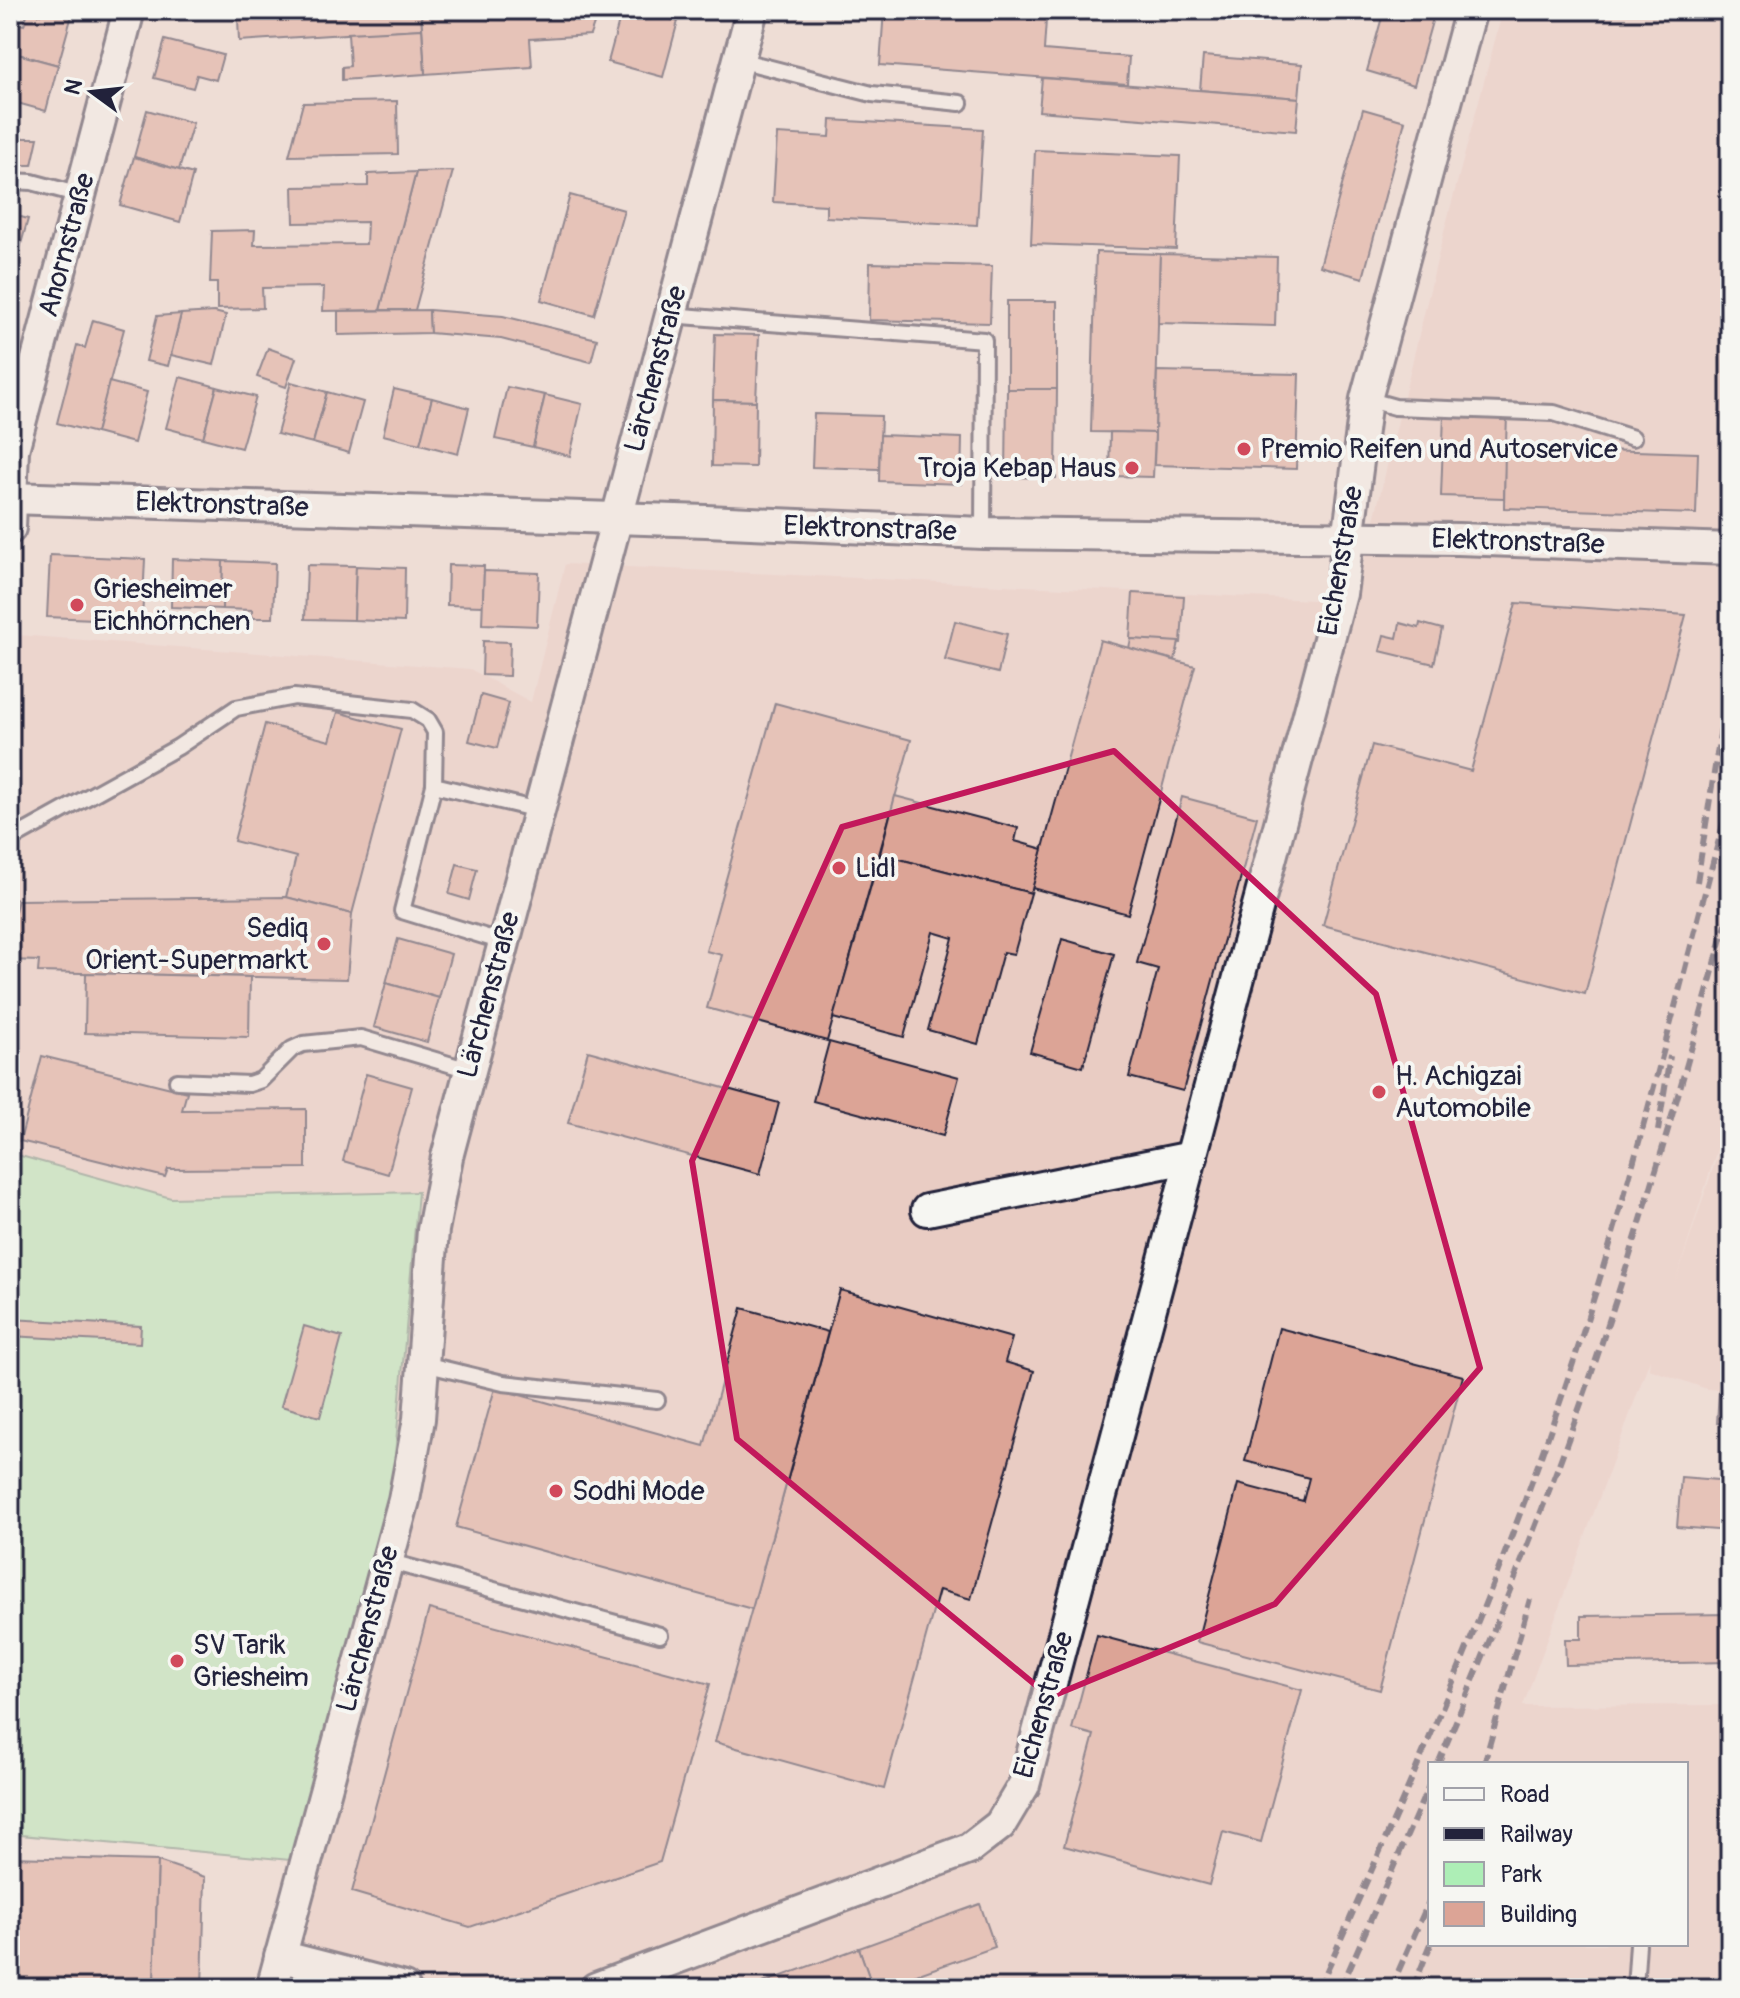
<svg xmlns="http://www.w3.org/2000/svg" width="1740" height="1998" font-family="Pangolin,sans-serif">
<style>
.built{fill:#e9ccc3;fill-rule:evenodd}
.green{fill:#adeeb6;stroke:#688878;stroke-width:2}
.building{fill:#dca496;stroke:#22223b;stroke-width:2}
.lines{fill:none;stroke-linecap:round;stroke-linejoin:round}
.lane-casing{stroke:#22223b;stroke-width:20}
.street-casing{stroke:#22223b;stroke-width:36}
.lane{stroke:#f6f6f2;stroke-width:14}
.street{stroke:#f6f6f2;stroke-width:30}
.rail{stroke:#22223b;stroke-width:6;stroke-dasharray:12 6;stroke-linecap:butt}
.marked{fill:none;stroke:#c2185b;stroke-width:6;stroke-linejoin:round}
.poi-dot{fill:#d1495b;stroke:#f6f6f2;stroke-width:3}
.labels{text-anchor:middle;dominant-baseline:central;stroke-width:8;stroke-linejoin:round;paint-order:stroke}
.street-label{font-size:28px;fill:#22223b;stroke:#f6f6f2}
.poi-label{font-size:28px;fill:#22223b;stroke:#f6f6f2;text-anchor:start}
</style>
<rect width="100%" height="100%" fill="#eeddd6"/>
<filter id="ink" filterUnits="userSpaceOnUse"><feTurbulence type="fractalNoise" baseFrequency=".0125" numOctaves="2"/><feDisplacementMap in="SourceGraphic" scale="16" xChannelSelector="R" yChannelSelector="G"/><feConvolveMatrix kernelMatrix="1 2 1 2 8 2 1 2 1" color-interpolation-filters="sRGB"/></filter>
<g filter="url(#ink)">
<!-- built -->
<path class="built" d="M1503 10H1730V1108L1674 1286 1730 1117V1390L1707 1389 1649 1369 1650 1359 1523 1706 1730 1705V1988H256L392 1489 417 1193 171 1198 10 1153V658L17 635 470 669 531 702 565 564 1354 602 1444 232ZM1430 1764H1686V1944H1430Z"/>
<!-- green -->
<path class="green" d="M10 1153 171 1198 418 1192 392 1489 290 1860 10 1834Z"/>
<!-- building -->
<g class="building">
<path d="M42 10H55L72 15 58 65 10 52 16 23 24 25 28 11 40 15Z"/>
<path d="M213 10H237L235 16Z"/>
<path d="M373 10H421L422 29 239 41 238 19Z"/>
<path d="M421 10H599L590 35 530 39 532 67 425 74Z"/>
<path d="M622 10H637L678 21 663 77 608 62Z"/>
<path d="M637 10H680L678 21Z"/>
<path d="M884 10H920L1046 20 1044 50 1129 57 1127 84 880 65Z"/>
<path d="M1384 10H1407L1433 18 1414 85 1367 71Z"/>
<path d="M422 29 425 74 342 80V67L350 66 348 33Z"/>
<path d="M165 40 223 55 216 80 197 75 193 88 154 78Z"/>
<path d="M10 52 58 65 46 111 10 101Z"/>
<path d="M1203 56 1302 64 1299 98 1200 90Z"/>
<path d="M1042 78 1299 98 1296 131 1039 111Z"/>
<path d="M397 101 398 154 289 156 303 103Z"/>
<path d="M1363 109 1405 121 1363 278 1320 266Z"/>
<path d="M147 110 193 123 179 170 134 157Z"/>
<path d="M831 120 983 129 977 225 826 217V205L773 202 777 134 830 137Z"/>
<path d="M10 138H38L32 165H10Z"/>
<path d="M1035 150 1180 156 1176 249 1031 244Z"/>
<path d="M134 157 193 174 180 222 120 205Z"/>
<path d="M453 171 415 310H380L416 172Z"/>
<path d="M416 172 380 310 323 311 324 287 262 288 263 308 217 309V283H210L212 231 255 230 254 245 366 244 367 222 294 223 293 187 368 186V174Z"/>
<path d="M570 195 624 210 594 315 541 300Z"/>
<path d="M10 214 28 219 10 284Z"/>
<path d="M1096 252 1160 254 1155 433 1091 432Z"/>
<path d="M1160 254 1277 257 1275 326 1158 323Z"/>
<path d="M870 263 992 266 990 323 869 320Z"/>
<rect x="1007" y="301" width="50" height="88"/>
<path d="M429 310 430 333 338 335V311Z"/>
<path d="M429 310 503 316 597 339 591 362 501 339 430 333Z"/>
<path d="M214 312 226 315 214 365 171 355 181 314Z"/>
<path d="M181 314 168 366 146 361 157 316Z"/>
<path d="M93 320 124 329 96 433 57 423 77 345 85 348Z"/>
<path d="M715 334 759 335 756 401 713 400Z"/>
<path d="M268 348 296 358 286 387 257 377Z"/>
<path d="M1157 371 1299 374 1296 469 1154 465Z"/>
<path d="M180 377 217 387 203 438 166 428Z"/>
<path d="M109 382 147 392 134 443 96 433Z"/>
<path d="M291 382 327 392 313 443 277 434Z"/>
<path d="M217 387 256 397 241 448 203 438Z"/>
<path d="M507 387 545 395 533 447 495 439Z"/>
<path d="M394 389 432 398 420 444 383 435Z"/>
<path d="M1007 389H1057L1056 478 1006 477Z"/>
<path d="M327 392 363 402 349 453 313 443Z"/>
<path d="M545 395 582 404 570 456 533 447Z"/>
<path d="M432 398 469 408 458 454 420 444Z"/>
<path d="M713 400 756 401 755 467 712 466Z"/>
<path d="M814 414 881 416 879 469 812 467Z"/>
<path d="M1444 414 1507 416 1504 498 1441 496Z"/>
<path d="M1110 432 1155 433 1153 477 1109 476Z"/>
<path d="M880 435 962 438 961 484 879 481Z"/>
<path d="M1505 447 1698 453 1696 514 1504 508Z"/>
<path d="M50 555 145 559 142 621 47 617Z"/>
<path d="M172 559 223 561 222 609 171 607Z"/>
<path d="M223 561 275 563 273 618H252V610L222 609Z"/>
<path d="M307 565 356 566 354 620 305 619Z"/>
<path d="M448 565 484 566 483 606 447 605Z"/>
<path d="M356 566 405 568 404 622 354 620Z"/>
<path d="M484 571 539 573 537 626 482 624Z"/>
<path d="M1133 593 1184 596 1181 643 1130 639Z"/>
<path d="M1516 603 1686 615 1585 994 1323 925 1372 745 1471 771Z"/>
<path d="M955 621 1007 634 998 673 945 660Z"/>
<path d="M1400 623 1419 628 1420 623 1442 629 1434 664 1380 651 1384 635 1397 638Z"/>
<path d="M1131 639 1179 642 1175 660 1129 648Z"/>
<path d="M1100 640 1195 666 1128 914 1032 888Z"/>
<path d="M483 641 510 642 509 676 482 675Z"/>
<path d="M481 695 509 703 497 748 469 741Z"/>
<path d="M775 703 911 740 827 1041 707 1008 722 955 706 951Z"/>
<path d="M338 712 401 729 352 914 286 897 296 857 234 841 265 724 330 741Z"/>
<path d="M895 796 1018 828 1015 841 1043 849 1031 893 880 854Z"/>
<path d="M1182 797 1257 817 1183 1091 1129 1077 1158 969 1137 963Z"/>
<path d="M880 854 1031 893 1014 954 1003 952 978 1044 928 1030 953 938 933 932 904 1037 833 1018Z"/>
<path d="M457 864 477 869 469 900 449 894Z"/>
<path d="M10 897 18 900 10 930Z"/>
<path d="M286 897 352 914 347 979 38 972 39 961 10 960V930L18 900Z"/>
<path d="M398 939 451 954 439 998 386 983Z"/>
<path d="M1062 939 1114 954 1083 1067 1030 1052Z"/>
<path d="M86 973 250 977 249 1037 85 1033Z"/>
<path d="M386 983 439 998 427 1042 374 1027Z"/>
<path d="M829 1042 959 1077 943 1136 813 1101Z"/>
<path d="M588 1051 779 1103 760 1174 568 1123Z"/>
<path d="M42 1056 187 1092 182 1110 306 1109V1168L168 1169 165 1177 20 1141Z"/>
<path d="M366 1074 412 1087 388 1174 343 1161Z"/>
<path d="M840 1290 1012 1338 1005 1362 1034 1371 971 1599 939 1590 884 1789 715 1742Z"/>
<path d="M742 1308 828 1332 752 1609 456 1527 495 1388 704 1446Z"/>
<path d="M10 1319 141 1326 140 1343 10 1336Z"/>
<path d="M304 1326 342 1337 320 1417 281 1406Z"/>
<path d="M1279 1328 1463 1376 1380 1690 1197 1642 1238 1484 1303 1501 1309 1478 1245 1461Z"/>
<path d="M1719 1390 1730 1391V1424L1717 1423Z"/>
<path d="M1681 1477 1730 1481V1531L1677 1527Z"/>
<path d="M429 1609 710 1684 660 1862 470 1927 352 1892Z"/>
<path d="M1730 1614V1662L1566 1665 1565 1639H1581V1616Z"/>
<path d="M1097 1635 1302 1690 1261 1842 1223 1832 1209 1885 1064 1846 1094 1735 1072 1729Z"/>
<path d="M10 1857 158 1861 154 1988H10Z"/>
<path d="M158 1861 205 1877 202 1988H169L154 1983Z"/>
<path d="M980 1904 995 1947 880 1988H873L859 1948Z"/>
<path d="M859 1948 873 1988H749Z"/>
</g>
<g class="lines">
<!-- lane casing -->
<g class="lane-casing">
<g id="lane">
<path d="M739 60 872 94 960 103"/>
<path d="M10 181 32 182 80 195"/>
<path d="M670 315 984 340 983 533"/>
<path d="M1366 399 1395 407 1554 413 1633 438"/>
<path d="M434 785 402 911 503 942"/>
<path d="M10 840 178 747 236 708 294 697 412 710 428 720 435 732 434 785 538 810"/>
<path d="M177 1081 249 1084 261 1080 292 1049 303 1044 361 1038 469 1070"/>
<path d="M424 1364 503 1383 657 1400"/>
<path d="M387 1561 660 1635"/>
<path d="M1635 1988 1638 1944"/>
</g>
</g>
<!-- street casing -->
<g class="street-casing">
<g id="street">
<path d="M10 498 706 521 983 533 1458 539 1730 549"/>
<path d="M10 528 13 450 129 10"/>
<path d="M927 1210 1192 1157"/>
<path d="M280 1956 404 1988"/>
<path d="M272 1988 404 1500 419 1419 433 1230 447 1157 752 10"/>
<path d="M596 1988 969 1849 1000 1825 1024 1785 1341 594 1366 399 1471 10"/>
</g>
</g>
<!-- lane -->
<use href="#lane" class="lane"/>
<!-- street -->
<use href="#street" class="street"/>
<!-- rail -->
<g class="rail">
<path d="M1697 882 1721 728 1730 694"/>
<path d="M1658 1131 1670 1056"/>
<path d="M1438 1764C1496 1626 1554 1487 1601 1345 1649 1201 1690 1055 1730 909"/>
<path d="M1484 1764 1530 1599"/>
<path d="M1319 1988C1405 1796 1492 1602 1560 1402 1628 1204 1675 1000 1730 799"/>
<path d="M1341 1988 1430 1783"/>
<path d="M1391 1988 1430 1899"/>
<path d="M1413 1988 1431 1944"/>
</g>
</g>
</g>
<!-- marked area -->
<path d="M0 0H1740V1998H0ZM1114 751 1376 994 1480 1368 1275 1604 1050 1697 737 1439 692 1161 842 827Z" fill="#eeddd6" fill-opacity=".55" fill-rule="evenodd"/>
<path class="marked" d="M1114 751 1376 994 1480 1368 1275 1604 1050 1697 737 1439 692 1161 842 827Z"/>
<!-- markers -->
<g class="poi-dot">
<circle cx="1244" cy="449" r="8"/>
<circle cx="1132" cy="468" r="8"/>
<circle cx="77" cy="605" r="8"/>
<circle cx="839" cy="868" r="8"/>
<circle cx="324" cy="944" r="8"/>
<circle cx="1379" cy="1092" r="8"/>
<circle cx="556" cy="1491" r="8"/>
<circle cx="177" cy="1661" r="8"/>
</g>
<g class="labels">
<!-- street labels -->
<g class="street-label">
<text transform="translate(67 245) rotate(-75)">Ahornstraße</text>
<text transform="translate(656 369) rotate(-75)">Lärchenstraße</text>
<text transform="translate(222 505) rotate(2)">Elektronstraße</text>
<text transform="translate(870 529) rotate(2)">Elektronstraße</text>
<text transform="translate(1518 542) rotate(2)">Elektronstraße</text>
<text transform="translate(1341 561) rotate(-80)">Eichenstraße</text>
<text transform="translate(489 995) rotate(-75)">Lärchenstraße</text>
<text transform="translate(368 1629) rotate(-75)">Lärchenstraße</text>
<text transform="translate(1044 1705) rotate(-74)">Eichenstraße</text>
</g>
<!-- poi labels -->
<g class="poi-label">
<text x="1260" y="449">Premio Reifen und Autoservice</text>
<text x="1116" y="468" text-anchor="end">Troja Kebap Haus</text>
<text x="93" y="589">Griesheimer<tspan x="93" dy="32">Eichhörnchen</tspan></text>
<text x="855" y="868">Lidl</text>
<text x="308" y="928" text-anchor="end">Sediq<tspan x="308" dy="32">Orient-Supermarkt</tspan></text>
<text x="1395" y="1076">H. Achigzai<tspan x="1395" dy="32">Automobile</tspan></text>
<text x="572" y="1491">Sodhi Mode</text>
<text x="193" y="1645">SV Tarik<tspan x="193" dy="32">Griesheim</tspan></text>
</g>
</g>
<!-- margin -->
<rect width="1740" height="1998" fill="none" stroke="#f6f6f2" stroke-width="40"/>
<rect x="20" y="20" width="1700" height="1958" fill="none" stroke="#22223b" stroke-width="3" filter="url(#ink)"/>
<!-- legend -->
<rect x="1428" y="1762" width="260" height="184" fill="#f6f6f2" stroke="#a1a1a9" stroke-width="2"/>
<rect x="1444" y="1788" width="40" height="12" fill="#f6f6f2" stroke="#a1a1a9" stroke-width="2"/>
<text x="1500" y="1802" font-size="24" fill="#22223b">Road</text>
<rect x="1444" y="1828" width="40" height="12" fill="#22223b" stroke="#a1a1a9" stroke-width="2"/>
<text x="1500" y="1842" font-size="24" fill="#22223b">Railway</text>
<rect x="1444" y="1862" width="40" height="24" fill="#adeeb6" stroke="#a1a1a9" stroke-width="2"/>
<text x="1500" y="1882" font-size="24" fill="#22223b">Park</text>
<rect x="1444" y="1902" width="40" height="24" fill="#dca496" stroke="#a1a1a9" stroke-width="2"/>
<text x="1500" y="1922" font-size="24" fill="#22223b">Building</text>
<!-- north arrow -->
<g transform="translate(92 92) rotate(285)" stroke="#f6f6f2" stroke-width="6" paint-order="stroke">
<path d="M0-6L14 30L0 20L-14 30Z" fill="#22223b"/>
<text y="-12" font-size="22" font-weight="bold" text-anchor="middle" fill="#22223b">N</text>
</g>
</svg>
